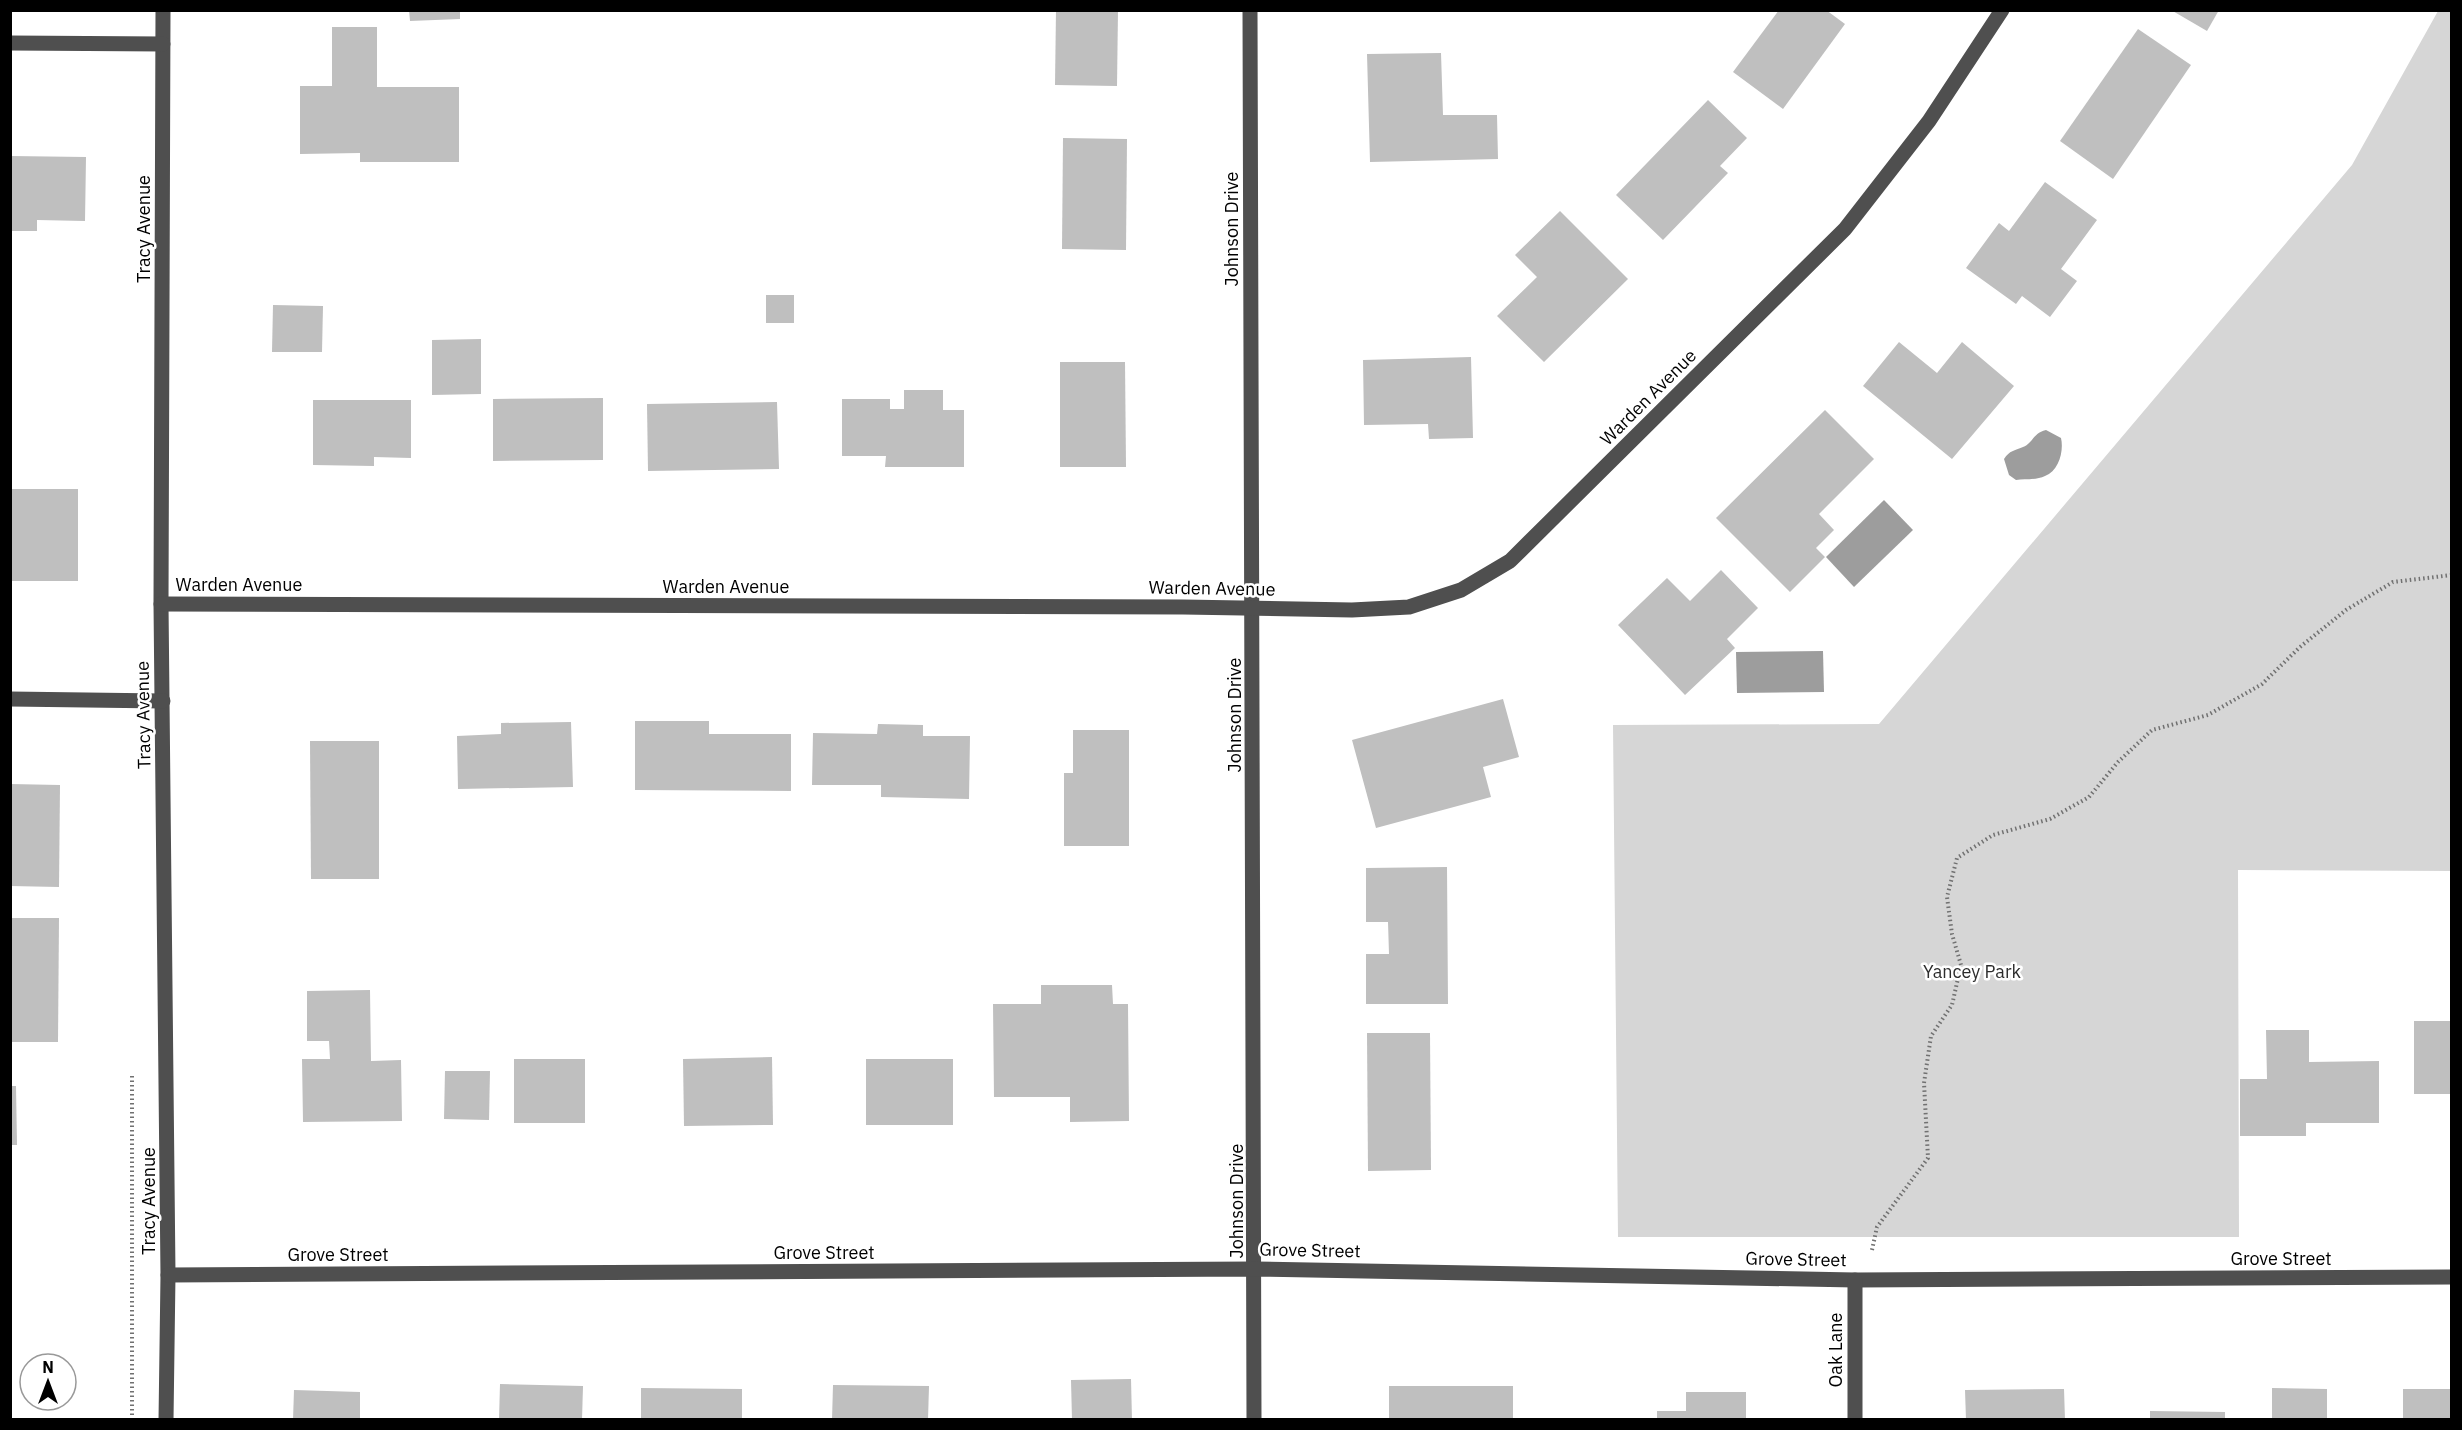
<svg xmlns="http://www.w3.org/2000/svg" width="2462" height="1430" font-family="'IBM Plex Sans',sans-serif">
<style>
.green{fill:#d6d6d6}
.water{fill:#9d9d9d}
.building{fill:#bfbfbf}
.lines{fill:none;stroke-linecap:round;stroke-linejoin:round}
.path{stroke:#717171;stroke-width:4;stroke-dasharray:1.5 3;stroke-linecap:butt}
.minor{stroke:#4f4f4f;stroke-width:15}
.labels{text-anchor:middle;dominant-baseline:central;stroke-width:5;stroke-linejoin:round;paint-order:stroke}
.street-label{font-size:18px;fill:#000;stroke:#fff}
.park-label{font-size:18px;fill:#2d2d2d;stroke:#fff}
</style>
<rect width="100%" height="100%" fill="#fff"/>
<!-- green -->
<path class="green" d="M2438 11H2452L2451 871 2238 870 2239 1237H1618L1613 725 1879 724 2352 165Z"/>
<!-- water -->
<g class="water">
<path d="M2046 430 2061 438C2064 451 2059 471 2045 476 2037 480 2025 479 2016 480L2009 475 2004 459C2010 450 2014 451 2023 447 2033 443 2033 433 2046 430Z"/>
<path d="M1884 500 1913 530 1854 587 1826 557Z"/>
<path d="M1823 651 1824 692 1737 693 1736 652Z"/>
</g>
<!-- building -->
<g class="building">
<path d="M409 10H460V19L410 21Z"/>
<path d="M1056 10H1118L1117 86 1055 85Z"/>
<path d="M1779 10H1826L1845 24 1783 109 1733 72Z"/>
<path d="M2171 10H2219L2207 31Z"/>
<path d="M332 27H377V87H459V162H360V153L300 154V86H332Z"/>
<path d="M2138 29 2191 65 2113 179 2060 141Z"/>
<path d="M1441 53 1443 115H1497L1498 159 1370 162 1367 54Z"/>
<path d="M1708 100 1747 138 1720 166 1728 173 1663 240 1616 195Z"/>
<path d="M1063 138 1127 139 1126 250 1062 249Z"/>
<path d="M10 156 86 157 85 221 37 220V231H10Z"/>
<path d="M2045 182 2097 220 2061 269 2077 281 2050 317 2022 296 2016 304 1966 268 1999 223 2009 231Z"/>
<path d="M1560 211 1628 279 1544 362 1497 316 1537 277 1515 255Z"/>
<rect x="766" y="295" width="28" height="28"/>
<path d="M273 305 323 306 322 352H272Z"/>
<path d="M481 339V394L432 395V340Z"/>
<path d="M1899 342 1937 373 1962 342 2014 386 1952 459 1863 386Z"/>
<path d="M1471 357 1473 438 1429 439 1428 424 1364 425 1363 360Z"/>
<path d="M1060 362H1125L1126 467H1060Z"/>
<path d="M904 390H943V410H964V467H885L886 456H842V399H890V409H904Z"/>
<path d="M603 398V460L493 461V399Z"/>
<path d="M313 400H411V458L374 457V466L313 465Z"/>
<path d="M777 402 779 469 648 471 647 404Z"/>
<path d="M1825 410 1874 459 1819 514 1834 530 1816 548 1825 557 1790 592 1716 518Z"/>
<rect x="10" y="489" width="68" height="92"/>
<path d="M1721 570 1758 608 1727 639 1735 648 1685 695 1618 625 1667 578 1690 601Z"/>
<path d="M1503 699 1519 757 1483 767 1491 797 1376 828 1352 740Z"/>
<path d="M635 721H709V734H791V791L635 790Z"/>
<path d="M571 722 573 787 458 789 457 736 501 734V723Z"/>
<path d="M878 724 923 725V736H970L969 799 881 797V785H812L813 733 877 734Z"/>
<path d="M1073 730H1129V846H1064V773H1073Z"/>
<path d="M310 741H379V879H311Z"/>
<path d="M10 784 60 785 59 887 10 886Z"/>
<path d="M1447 867 1448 1004H1366V954H1389L1388 922H1366V868Z"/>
<path d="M10 918H59L58 1042H10Z"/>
<path d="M1041 985H1112L1113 1004H1128L1129 1121 1070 1122V1097H994L993 1004H1041Z"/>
<path d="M370 990 371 1061 401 1060 402 1121 303 1122 302 1059H330L329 1041H307V991Z"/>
<rect x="2414" y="1021" width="38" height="73"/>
<path d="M2266 1030H2309V1062L2379 1061V1123H2306V1136H2240V1079H2267Z"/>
<path d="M1367 1033H1430L1431 1170 1368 1171Z"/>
<path d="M772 1057 773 1125 684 1126 683 1059Z"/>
<rect x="514" y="1059" width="71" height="64"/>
<rect x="866" y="1059" width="87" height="66"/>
<path d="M445 1071H490L489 1120 444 1119Z"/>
<path d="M10 1086H16L17 1145H10Z"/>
<path d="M1131 1379 1132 1420H1072L1071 1380Z"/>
<path d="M500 1384 583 1386 582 1420H499Z"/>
<path d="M833 1385 929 1386 928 1420H832Z"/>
<rect x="1389" y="1386" width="124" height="34"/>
<path d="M641 1388 742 1389V1420H641Z"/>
<path d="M2272 1388 2327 1389V1420H2272Z"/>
<path d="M2064 1389 2065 1420H1966L1965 1390Z"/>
<rect x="2403" y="1389" width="49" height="31"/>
<path d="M294 1390 360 1392V1420H293Z"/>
<path d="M1686 1392H1746V1420H1657V1411H1686Z"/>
<path d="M2150 1411 2225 1412V1420H2150Z"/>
</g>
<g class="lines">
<!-- path -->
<g class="path">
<path d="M132 1076V1420"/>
<path d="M1872 1250 1877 1227 1928 1158 1924 1083 1931 1036 1952 1005 1961 965 1952 934 1947 897 1957 858 1993 835 2050 819 2089 797 2118 762 2152 730 2208 715 2262 684 2300 647 2346 610 2393 582 2452 575"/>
</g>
<!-- minor -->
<g class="minor">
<path d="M163 10 161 604 168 1275 166 1420"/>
<path d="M1250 10 1254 1420"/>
<path d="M10 43 163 44"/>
<path d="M161 604 1183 607 1352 610 1409 607 1461 590 1510 561 1845 229 1929 121 2002 10"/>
<path d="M10 699 163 701"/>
<path d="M168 1275 1255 1269 1855 1280 2452 1277"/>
<path d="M1855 1280V1420"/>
</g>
</g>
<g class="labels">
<!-- street labels -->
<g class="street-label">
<text transform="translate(143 229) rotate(-90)">Tracy Avenue</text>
<text transform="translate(1231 229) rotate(-90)">Johnson Drive</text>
<text transform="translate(1648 397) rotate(-45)">Warden Avenue</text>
<text x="239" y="584">Warden Avenue</text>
<text x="726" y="586">Warden Avenue</text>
<text transform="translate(1212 588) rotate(1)">Warden Avenue</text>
<text transform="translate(143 715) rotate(-91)">Tracy Avenue</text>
<text transform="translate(1234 715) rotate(-90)">Johnson Drive</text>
<text transform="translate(148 1201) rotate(-90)">Tracy Avenue</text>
<text transform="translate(1236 1201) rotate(-90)">Johnson Drive</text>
<text transform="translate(1310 1250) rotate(1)">Grove Street</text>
<text x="824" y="1252">Grove Street</text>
<text x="338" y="1254">Grove Street</text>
<text x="2281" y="1258">Grove Street</text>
<text transform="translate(1796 1259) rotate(1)">Grove Street</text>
<text transform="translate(1835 1350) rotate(-90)">Oak Lane</text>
</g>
<!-- park labels -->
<g class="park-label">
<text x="1972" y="971">Yancey Park</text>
</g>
</g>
<!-- border -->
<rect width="2462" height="1430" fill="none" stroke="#000000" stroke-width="24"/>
<!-- north arrow -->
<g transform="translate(48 1382)"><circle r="28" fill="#ffffff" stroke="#999999" stroke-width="1.5"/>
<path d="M0-4.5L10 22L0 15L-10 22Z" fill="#000000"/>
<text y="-9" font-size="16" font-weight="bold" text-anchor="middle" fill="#000000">N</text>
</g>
</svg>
